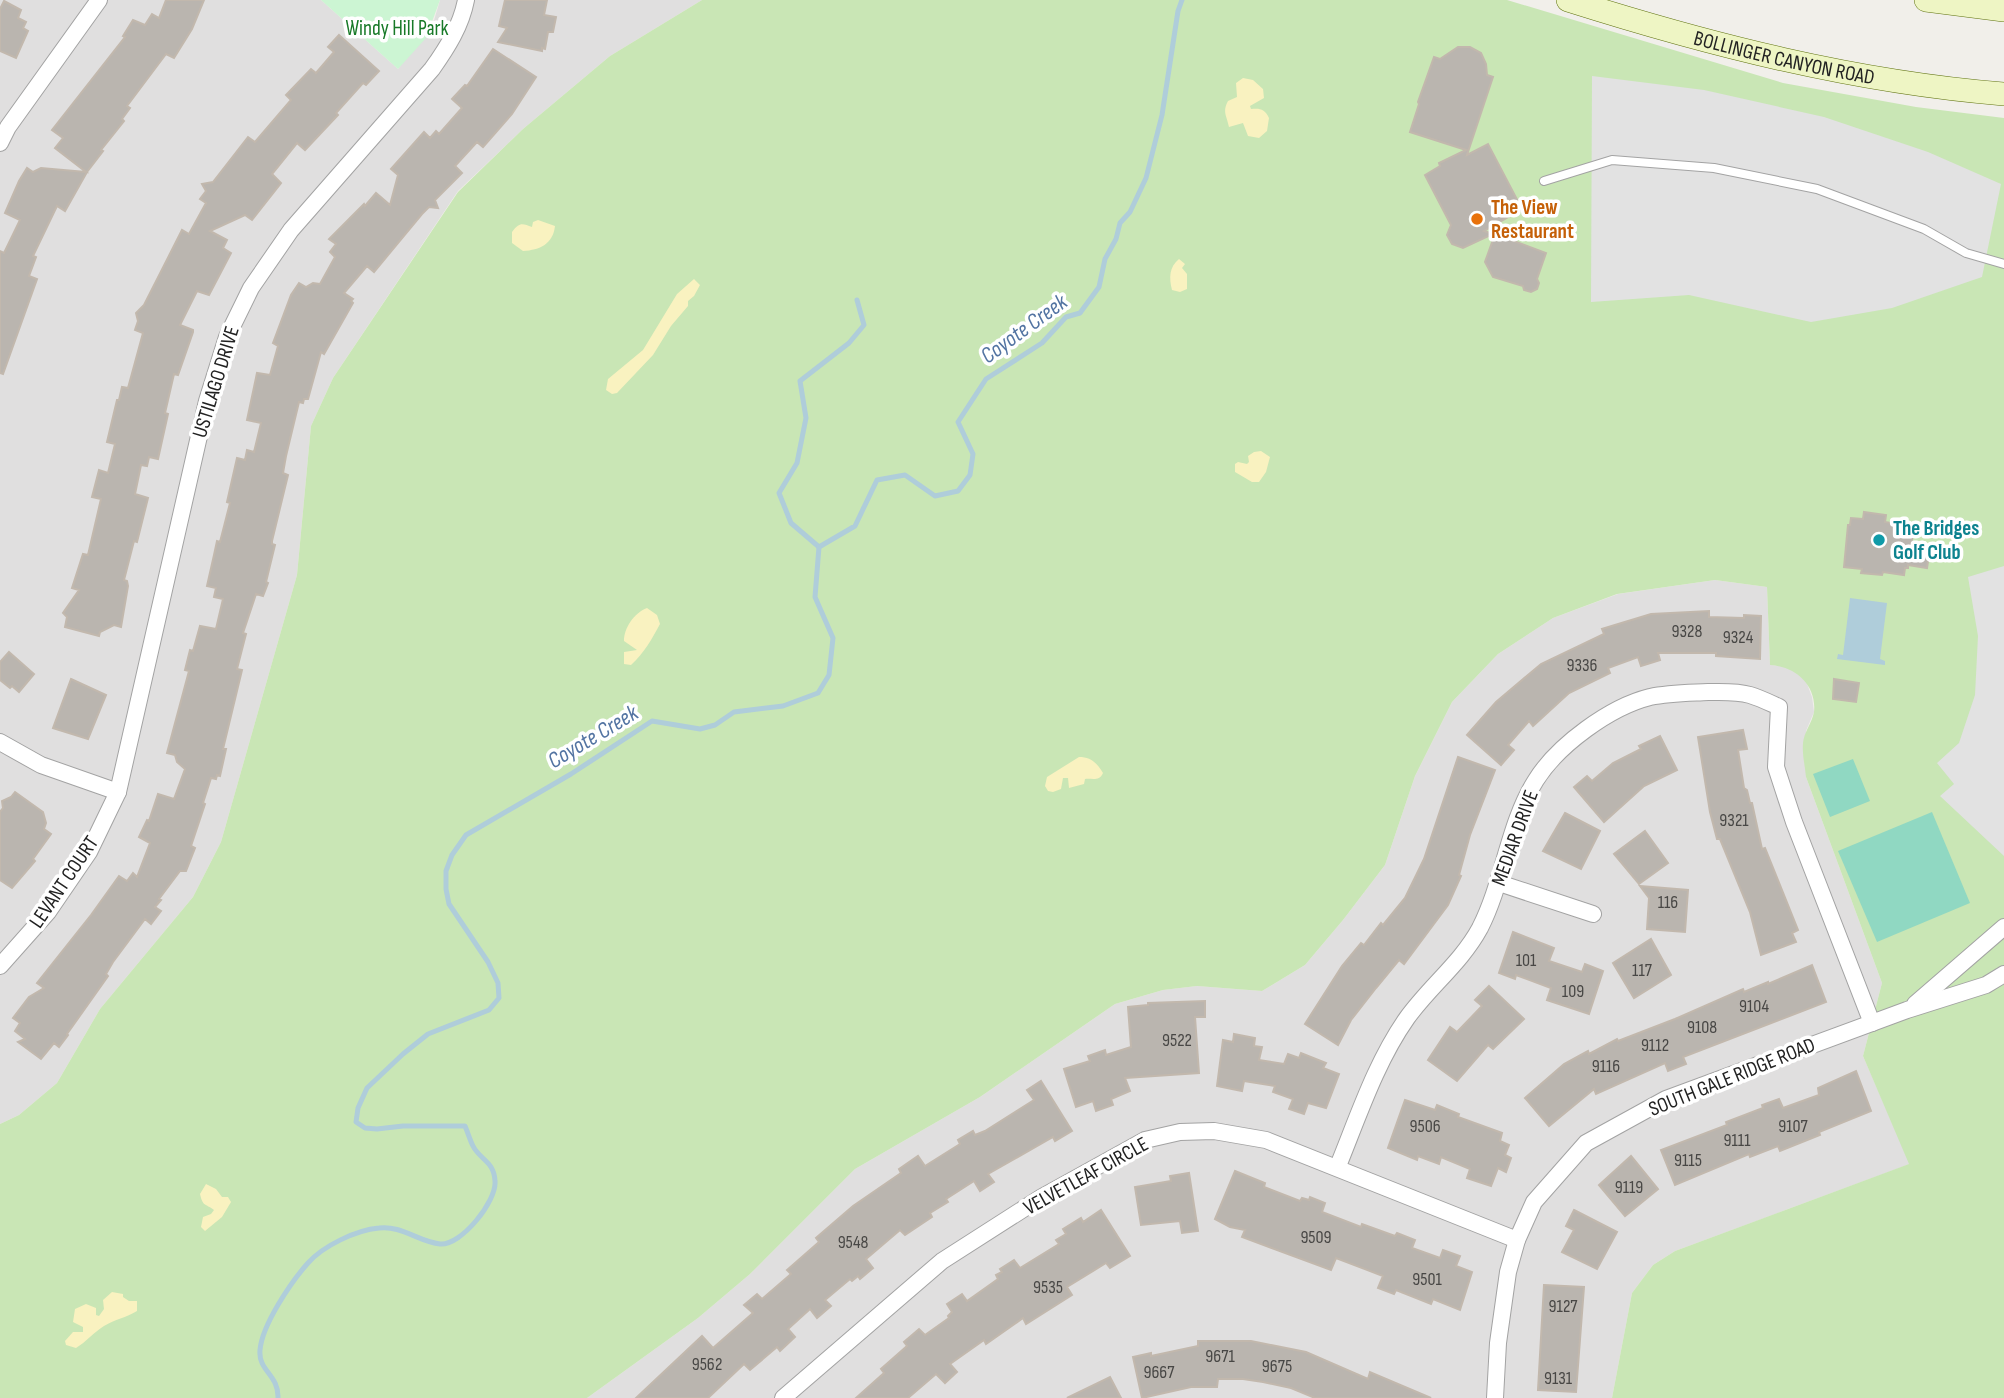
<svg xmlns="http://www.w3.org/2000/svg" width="2004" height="1398" font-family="'Sofia Sans Condensed',sans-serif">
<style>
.residential{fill:#e0dfdf}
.grass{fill:#c9e6b5}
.sand{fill:#f9f2c0}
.park{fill:#ccf5d3}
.pitch{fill:#90d8c2}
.parking{fill:#e2e2e2}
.water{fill:#afcdda}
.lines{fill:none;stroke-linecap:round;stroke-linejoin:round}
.stream{stroke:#afcdda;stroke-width:5}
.building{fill:#bab5af;stroke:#c2b8ad;stroke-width:2}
.lane-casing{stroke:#a3a3a3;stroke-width:10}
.street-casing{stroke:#a3a3a3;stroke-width:18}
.secondary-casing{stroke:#5f7210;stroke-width:24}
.lane{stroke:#fff;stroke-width:8}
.street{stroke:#fff;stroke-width:16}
.secondary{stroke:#eef5c4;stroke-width:23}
.food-dot{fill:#e8710a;stroke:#fff;stroke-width:2.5}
.culture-dot{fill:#0f9aa8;stroke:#fff;stroke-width:2.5}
.labels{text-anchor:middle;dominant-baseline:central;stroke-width:7;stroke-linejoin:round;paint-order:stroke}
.number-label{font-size:18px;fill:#484745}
.park-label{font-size:21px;fill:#177927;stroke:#fff}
.street-label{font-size:21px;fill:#222;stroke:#fff}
.food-label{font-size:21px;font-weight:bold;fill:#c56008;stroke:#fff;text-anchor:start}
.culture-label{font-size:21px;font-weight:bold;fill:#0d838f;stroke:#fff;text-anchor:start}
.water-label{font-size:23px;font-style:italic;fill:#5374a2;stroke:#fff}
</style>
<rect width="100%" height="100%" fill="#f1efea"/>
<!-- residential -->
<g class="residential">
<path d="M0 0H321L398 69 433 24 440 0H702L610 56 523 129 458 191 333 378 311 426 297 575 221 842 193 897 100 1009 57 1083 19 1115 0 1124Z"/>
<path d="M1715 580 1767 587 1770 665 1783 666 1795 671 1806 681 1812 697 1814 712 1806 731V777L1882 983 1863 1056 1910 1164 1675 1251 1653 1265 1632 1293 1612 1398H587L698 1318 750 1274 855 1169 980 1097 1115 1004 1163 990 1197 986 1262 991 1305 965 1343 920 1385 865 1415 776 1452 702 1498 654 1553 618 1618 594Z"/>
</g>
<!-- grass -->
<path class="grass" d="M702 0H1507L1783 83 1916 107 2004 118V1398H1612L1632 1293 1653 1265 1675 1251 1909 1164 1863 1056 1882 983 1806 777C1805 766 1802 754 1803 743 1804 732 1812 723 1814 712 1817 685 1795 666 1770 665L1767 587 1715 580 1617 594 1553 618 1498 654 1452 702 1415 776 1385 865 1343 920 1305 965 1262 991 1197 986 1163 990 1115 1004 980 1097 855 1169 750 1274 698 1318 587 1398H0V1124L19 1115 57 1083 100 1009 193 897 221 842 297 575 311 426 333 378 458 192 523 129 610 56Z"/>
<!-- sand -->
<g class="sand">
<path d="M1243 78 1253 80 1263 89 1264 98 1250 106 1251 109C1260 108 1265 109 1269 118L1267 131 1259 138 1248 136 1243 123 1229 127C1227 116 1222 112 1228 101L1237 97 1236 83Z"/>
<path d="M538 220 555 226C553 244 540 250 523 251L512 243V232C520 221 523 224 532 227L533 222Z"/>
<path d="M1179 259 1185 264 1182 268 1187 274V289L1180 292 1172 290C1169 278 1169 267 1179 259Z"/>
<path d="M694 279 700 285 694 296 688 301V306L671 326 653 355 617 393 612 394 606 390 608 379 643 350 677 294Z"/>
<path d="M1261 451 1270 457 1266 472 1259 482H1252L1235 472V464L1238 462 1247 464 1249 462 1248 456 1254 452Z"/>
<path d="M647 608 657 615 660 624C652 639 644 653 631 665L624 664V652L637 650 624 641C624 628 634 613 647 608Z"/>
<path d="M1079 757C1091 757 1097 763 1103 773 1099 782 1092 778 1085 779L1084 784 1069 788 1068 778H1063L1061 789 1053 792 1048 791 1045 786 1047 777Z"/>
<path d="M206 1184 216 1189 222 1197H228L231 1202 222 1217 205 1231 201 1227 203 1217 211 1214 214 1210C205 1203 203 1207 200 1194Z"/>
<path d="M112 1292 123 1294V1297L129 1301H137V1311C126 1318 115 1319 104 1326 94 1332 86 1342 76 1348L66 1345 65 1341 73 1332H83V1327L73 1322 75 1309 86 1304 96 1308V1315L99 1316 104 1309 103 1300Z"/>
</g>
<!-- park -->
<path class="park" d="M321 0H440L426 38 398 69Z"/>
<!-- pitch -->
<g class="pitch">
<path d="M1853 759 1870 801 1830 817 1813 774Z"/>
<path d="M1932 812 1970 903 1877 942 1838 851Z"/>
</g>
<!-- parking -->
<g class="parking">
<path d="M1592 76 1704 90 1824 117 1928 152 2001 184 1982 277 1892 308 1811 322 1689 295 1591 302Z"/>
<path d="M2004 566V856L1940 796 1954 784 1937 763 1959 743 1975 695 1978 636 1968 577Z"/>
</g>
<!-- water -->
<path class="water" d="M1850 598 1887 603 1880 659 1885 661V665L1837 659 1838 654 1843 655Z"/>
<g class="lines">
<!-- stream -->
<g class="stream">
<path d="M819 547 855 526 877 480 905 475 935 496 958 491 970 475 973 454 958 422 986 379 1042 343 1066 317 1080 313 1099 287 1105 259 1116 239 1120 223 1130 212 1146 178 1162 115 1178 11 1182 0"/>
<path d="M819 547 791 523 779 493 797 463 806 418 800 381 849 343 864 325 857 300"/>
<path d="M278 1398C279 1375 258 1371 260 1350 262 1325 291 1282 308 1263 323 1246 356 1230 379 1228 401 1225 419 1242 440 1244 461 1246 497 1201 495 1181 494 1161 480 1160 473 1146 470 1140 468 1133 465 1126H403L377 1129 365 1128 356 1122 358 1108 367 1088 403 1054 428 1034 489 1010 499 998 498 983 488 962 449 904 446 889V871L452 855 466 835 571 774 652 721 700 729 715 725 734 712 783 706 818 693 829 675 833 638 815 597 819 547"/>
</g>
</g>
<!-- building -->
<g class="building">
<path d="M166 0H204L192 29 174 58 166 54 127 106 130 108 122 119 124 121 101 150 103 151 87 172 65 211 57 206 33 256 36 257 29 276 37 279 3 374 0 373V251L4 253 20 220 5 213 19 181 27 168 33 172 41 168 86 172 55 148 63 138 52 130 125 37 123 36 133 20 145 25 152 14 159 18Z"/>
<path d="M505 0H547L544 15 556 17 553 32H548L545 49 542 48V51L498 42 507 28 499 26Z"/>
<path d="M4 1 21 10 18 18 26 22 23 28 28 31 16 58 0 51V9Z"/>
<path d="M339 35 379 71 366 85 363 83 336 113 338 115 305 150 297 143 272 174 281 183 252 220 245 215 210 231 227 240 223 248 231 253 209 295 197 291 180 325 193 330V332L178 375 174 374 165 413 168 414 158 459 149 457 147 466 141 465 135 494 148 498 137 542 134 541 124 580 127 581 128 586 121 627 114 625 100 632 99 636 65 627 67 617 63 613 79 590 72 588 83 554 88 555 101 499 92 497 99 470 108 473 115 444 107 442 117 400H119L122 387 128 388 143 333 135 330 138 321 136 313 144 305 182 230 189 234 206 203 200 199 206 191 202 184 213 182 248 137 255 142 291 100 286 95 311 69 316 73 334 52 328 47Z"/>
<path d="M1458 47H1470L1481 53 1486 64 1487 75 1493 77 1467 155 1488 144 1522 209 1484 231 1493 234 1463 248 1452 244 1447 235 1451 225 1425 175 1440 166 1439 163 1466 150 1410 132 1419 104 1418 102 1434 57 1440 59Z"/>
<path d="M493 49 536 77 512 114 483 147 477 142 455 166 462 173 435 200 438 208 429 207 422 214 374 272 367 266 344 293 353 299 351 301 353 303 324 354 321 352 308 399H304L303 403 299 402 286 456 283 473 288 475 272 541V544L275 545 266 582 268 583 263 596 256 594 243 633 246 634 237 669 242 670 223 749H226L220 776 217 775 216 779 211 778 203 803 205 804 191 846 195 848 186 871H180L159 899 161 900 155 907 161 911 151 924 145 919 113 962 106 974 108 976 67 1034 68 1035 59 1047 54 1043 41 1059 18 1042 25 1039 15 1031 20 1023 13 1018 29 997 44 988 37 983 91 915 119 876 127 881 133 873 137 877 150 843 139 837 147 820 149 821 158 794 174 799 185 769 177 762 175 755 167 753 189 671 185 670 190 650 193 651 200 626 216 629 223 599 214 597 216 588 207 586 214 555 217 541 220 542 230 503 227 502 237 458 245 460 247 450 254 452 261 423 247 420 257 373 270 375 278 346 273 343 291 295 299 283 306 287 313 283 320 284 335 257 330 252 336 244 329 239 364 204 365 206 376 193 390 205 398 175 391 169 424 132 430 138 436 131 439 134 462 108 452 99 465 85 467 86Z"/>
<path d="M1495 234 1546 253 1537 279 1539 283 1537 289 1531 292 1524 290 1523 286 1493 277 1485 262Z"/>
<path d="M1864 512 1886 515 1885 522 1910 526 1909 534H1913L1911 546 1930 549 1927 568 1908 565V568H1905L1904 575 1883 572 1882 575 1861 573 1862 569 1844 567 1848 525H1850L1851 518 1863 519Z"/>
<path d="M1709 611V617L1744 618V615L1761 616 1760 659 1716 656V653H1658L1660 660 1641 666 1638 657 1608 668 1610 673 1569 693 1533 726 1529 721 1508 745 1514 750 1501 765 1467 735 1496 702 1541 664 1604 634 1602 629 1651 614Z"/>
<path d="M9 652 34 674 19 692 12 686 10 688 0 680V662Z"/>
<path d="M71 679 106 695 88 739 53 728Z"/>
<path d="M1834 679 1859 683 1856 702 1833 699Z"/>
<path d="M1743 730 1747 749 1738 750 1744 788 1747 790 1750 803H1752L1762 849 1765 848 1798 930 1792 933 1796 942 1761 955 1750 912 1720 839H1717L1710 812 1698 737Z"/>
<path d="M1660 736 1677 770 1644 786 1604 822 1574 787 1587 776 1592 781 1613 763 1641 749 1639 746Z"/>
<path d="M1458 757 1495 770 1470 835 1459 875 1461 876 1448 905 1404 964 1399 960 1376 988 1351 1020 1338 1045 1305 1024 1342 966 1361 943 1364 945 1381 923 1383 925 1405 898 1424 859Z"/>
<path d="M15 792 43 812 46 823 44 829 51 834 33 859 35 861 12 888 0 880V812L3 808 2 801 11 797Z"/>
<path d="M1565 813 1600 831 1581 869 1543 851Z"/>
<path d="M1645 831 1668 863 1639 884 1614 854Z"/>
<path d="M1640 886 1688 890 1685 932 1647 929 1649 898Z"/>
<path d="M1513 932 1554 948 1549 961 1582 972 1585 964 1603 971 1589 1014 1547 1000 1551 988 1516 975 1515 979 1499 973Z"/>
<path d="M1651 939 1671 975 1634 998 1613 963Z"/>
<path d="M1812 965 1826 1002 1683 1057 1686 1064 1668 1071 1665 1063 1596 1094 1594 1089 1549 1126 1525 1098 1564 1064 1588 1051 1589 1054 1617 1039 1618 1041 1675 1019 1743 989 1744 992 1768 982V984Z"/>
<path d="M1489 986 1524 1019 1493 1049 1488 1045 1457 1081 1428 1060 1450 1027 1457 1032 1482 1006 1475 1000Z"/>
<path d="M1205 1001V1017H1195L1199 1073 1125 1078 1130 1091 1111 1099 1113 1105 1096 1111 1093 1101 1076 1107 1064 1069 1090 1061 1088 1056 1105 1050 1106 1055 1131 1047 1128 1007 1148 1005V1003Z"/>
<path d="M1234 1034 1255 1038 1254 1046 1262 1047 1259 1060 1284 1064 1288 1054 1299 1058 1301 1053 1326 1063 1323 1068 1339 1074 1326 1108 1308 1103 1304 1114 1289 1109 1293 1099 1273 1092 1275 1086 1244 1081 1242 1091 1217 1086 1223 1040 1233 1042Z"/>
<path d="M1856 1071 1871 1111 1819 1132 1820 1135 1780 1151 1778 1146 1750 1157 1749 1154 1675 1185 1661 1150 1727 1125 1726 1122 1763 1108 1762 1105 1779 1099 1783 1108 1819 1095 1818 1088Z"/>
<path d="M1041 1081 1072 1131 1055 1141 1053 1137 988 1174 994 1182 980 1191 974 1181 946 1199 948 1202 930 1213 932 1217 905 1235 900 1230 866 1259 873 1268 860 1279 858 1276 852 1281 850 1279 825 1300 831 1306 817 1318 810 1309 788 1329 795 1337 780 1351 777 1347 750 1370 744 1364 708 1398H636L702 1336 713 1348 753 1313 744 1305 757 1294 762 1299 791 1274 787 1270 819 1242 816 1238 853 1206 901 1173 899 1169 918 1156 925 1166 960 1144 958 1140 973 1131 975 1135 985 1131 1034 1100 1027 1090Z"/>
<path d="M1405 1100 1435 1110 1437 1105 1459 1114 1458 1117 1502 1133 1500 1141 1509 1145 1505 1155 1511 1158 1506 1172 1498 1168 1491 1186 1467 1178 1470 1169 1441 1157 1439 1164 1418 1156 1417 1160 1388 1148Z"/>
<path d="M1631 1156 1658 1189 1625 1216 1599 1185Z"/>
<path d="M1235 1171 1265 1183 1264 1187 1300 1201 1302 1198 1309 1200 1310 1197 1325 1203 1322 1212 1361 1227 1362 1224 1395 1236 1397 1233 1415 1240 1412 1248 1440 1258 1443 1250 1460 1256 1456 1266 1472 1272 1460 1310 1433 1299 1431 1304 1396 1290 1394 1294 1378 1288 1383 1276 1336 1258 1331 1270 1242 1237 1245 1230 1230 1227 1215 1219Z"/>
<path d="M1189 1173 1198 1231 1182 1233 1180 1221 1141 1225 1135 1187 1171 1181 1170 1176Z"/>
<path d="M1101 1210 1130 1256 1110 1268 1106 1263 1067 1287 1072 1295 1026 1324 1023 1318 986 1344 984 1340 950 1364 957 1372 945 1383 936 1374 908 1398H856L884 1373 881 1369 907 1346 904 1342 919 1329 925 1335 949 1318 948 1316 952 1312 947 1304 962 1294 967 1301 998 1279 996 1275 1002 1272 1000 1269 1014 1260 1020 1268 1059 1244 1056 1240 1066 1234 1063 1229 1081 1218 1083 1222Z"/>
<path d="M1574 1210 1617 1232 1597 1269 1562 1252 1574 1230 1566 1226Z"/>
<path d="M1544 1285 1584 1287 1576 1392 1538 1390Z"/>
<path d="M1198 1341H1251L1306 1352 1368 1379 1370 1372 1431 1398H1315L1291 1388 1263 1382 1243 1379H1218L1217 1387H1191L1142 1398 1133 1357 1151 1353V1356L1198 1346Z"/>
<path d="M1110 1377 1121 1398H1067Z"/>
</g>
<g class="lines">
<!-- lane casing -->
<g class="lane-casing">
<path id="lane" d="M1544 181 1612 160 1714 168 1817 189 1924 229 1966 253 2004 264"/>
</g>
<!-- street casing -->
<g class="street-casing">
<g id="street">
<path d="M0 143 8 127 99 0"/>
<path d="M0 742 41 765 118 792"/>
<path d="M1499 883 1593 914"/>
<path d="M0 966 48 912 89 852 118 792 207 401 227 337 251 288 291 230 432 69C447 48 461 26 466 0"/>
<path d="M1915 1004 2004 927"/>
<path d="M1338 1166C1358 1117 1376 1062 1407 1018 1430 986 1461 963 1480 928 1504 881 1508 824 1536 780 1558 745 1610 707 1650 697 1669 693 1689 693 1708 692 1721 692 1737 691 1750 695 1760 698 1770 703 1779 707L1776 767 1794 822 1872 1023"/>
<path d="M783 1398 942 1261 1042 1197 1145 1140 1180 1132 1214 1131 1266 1140 1517 1240"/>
<path d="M1495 1398 1498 1343 1508 1272 1517 1240 1534 1202 1586 1143 1666 1099 1907 1010 1986 985 2004 974"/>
</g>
</g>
<!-- secondary casing -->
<g class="secondary-casing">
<g id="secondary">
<path id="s1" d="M1568 0C1710 45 1855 82 2004 94"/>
<path d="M1926 0 2004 10"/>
</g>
</g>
<!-- lane -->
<use href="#lane" class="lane"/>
<!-- street -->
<use href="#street" class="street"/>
<!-- secondary -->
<use href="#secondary" class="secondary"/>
</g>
<!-- markers -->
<circle class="food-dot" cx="1477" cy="219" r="7"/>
<circle class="culture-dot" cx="1879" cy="540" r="7"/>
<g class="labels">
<!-- number labels -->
<g class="number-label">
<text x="1687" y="631">9328</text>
<text x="1738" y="637">9324</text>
<text x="1582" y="665">9336</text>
<text x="1734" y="820">9321</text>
<text x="1668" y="902">116</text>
<text x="1526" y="960">101</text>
<text x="1642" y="970">117</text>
<text x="1573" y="991">109</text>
<text x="1754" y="1006">9104</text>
<text x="1702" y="1027">9108</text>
<text x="1177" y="1040">9522</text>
<text x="1655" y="1045">9112</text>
<text x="1606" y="1066">9116</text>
<text x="1425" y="1126">9506</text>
<text x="1793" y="1126">9107</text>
<text x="1737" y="1140">9111</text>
<text x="1688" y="1160">9115</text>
<text x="1629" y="1187">9119</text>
<text x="1316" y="1237">9509</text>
<text x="853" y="1242">9548</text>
<text x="1427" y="1279">9501</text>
<text x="1048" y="1287">9535</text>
<text x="1563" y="1306">9127</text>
<text x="1220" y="1356">9671</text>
<text x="707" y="1364">9562</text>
<text x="1277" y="1366">9675</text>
<text x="1159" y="1372">9667</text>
<text x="1558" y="1378">9131</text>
</g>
<!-- park labels -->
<g class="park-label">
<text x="397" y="28">Windy Hill Park</text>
</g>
<!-- street labels -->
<g class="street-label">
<text stroke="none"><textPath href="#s1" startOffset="224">BOLLINGER CANYON ROAD</textPath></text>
<text transform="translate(216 382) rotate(-73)">USTILAGO DRIVE</text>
<text transform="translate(1515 838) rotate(-70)">MEDIAR DRIVE</text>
<text transform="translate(64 882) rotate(-56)">LEVANT COURT</text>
<text transform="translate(1732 1077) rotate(-22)">SOUTH GALE RIDGE ROAD</text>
<text transform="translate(1086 1176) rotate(-29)">VELVETLEAF CIRCLE</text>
</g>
<!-- food labels -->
<g class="food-label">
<text x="1491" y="207">The View<tspan x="1491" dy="24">Restaurant</tspan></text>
</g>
<!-- culture labels -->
<g class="culture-label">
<text x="1893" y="528">The Bridges<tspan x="1893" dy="24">Golf Club</tspan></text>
</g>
<!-- water labels -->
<g class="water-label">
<text transform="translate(1024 329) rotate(-36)">Coyote Creek</text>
<text transform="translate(593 737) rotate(-31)">Coyote Creek</text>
</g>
</g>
</svg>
